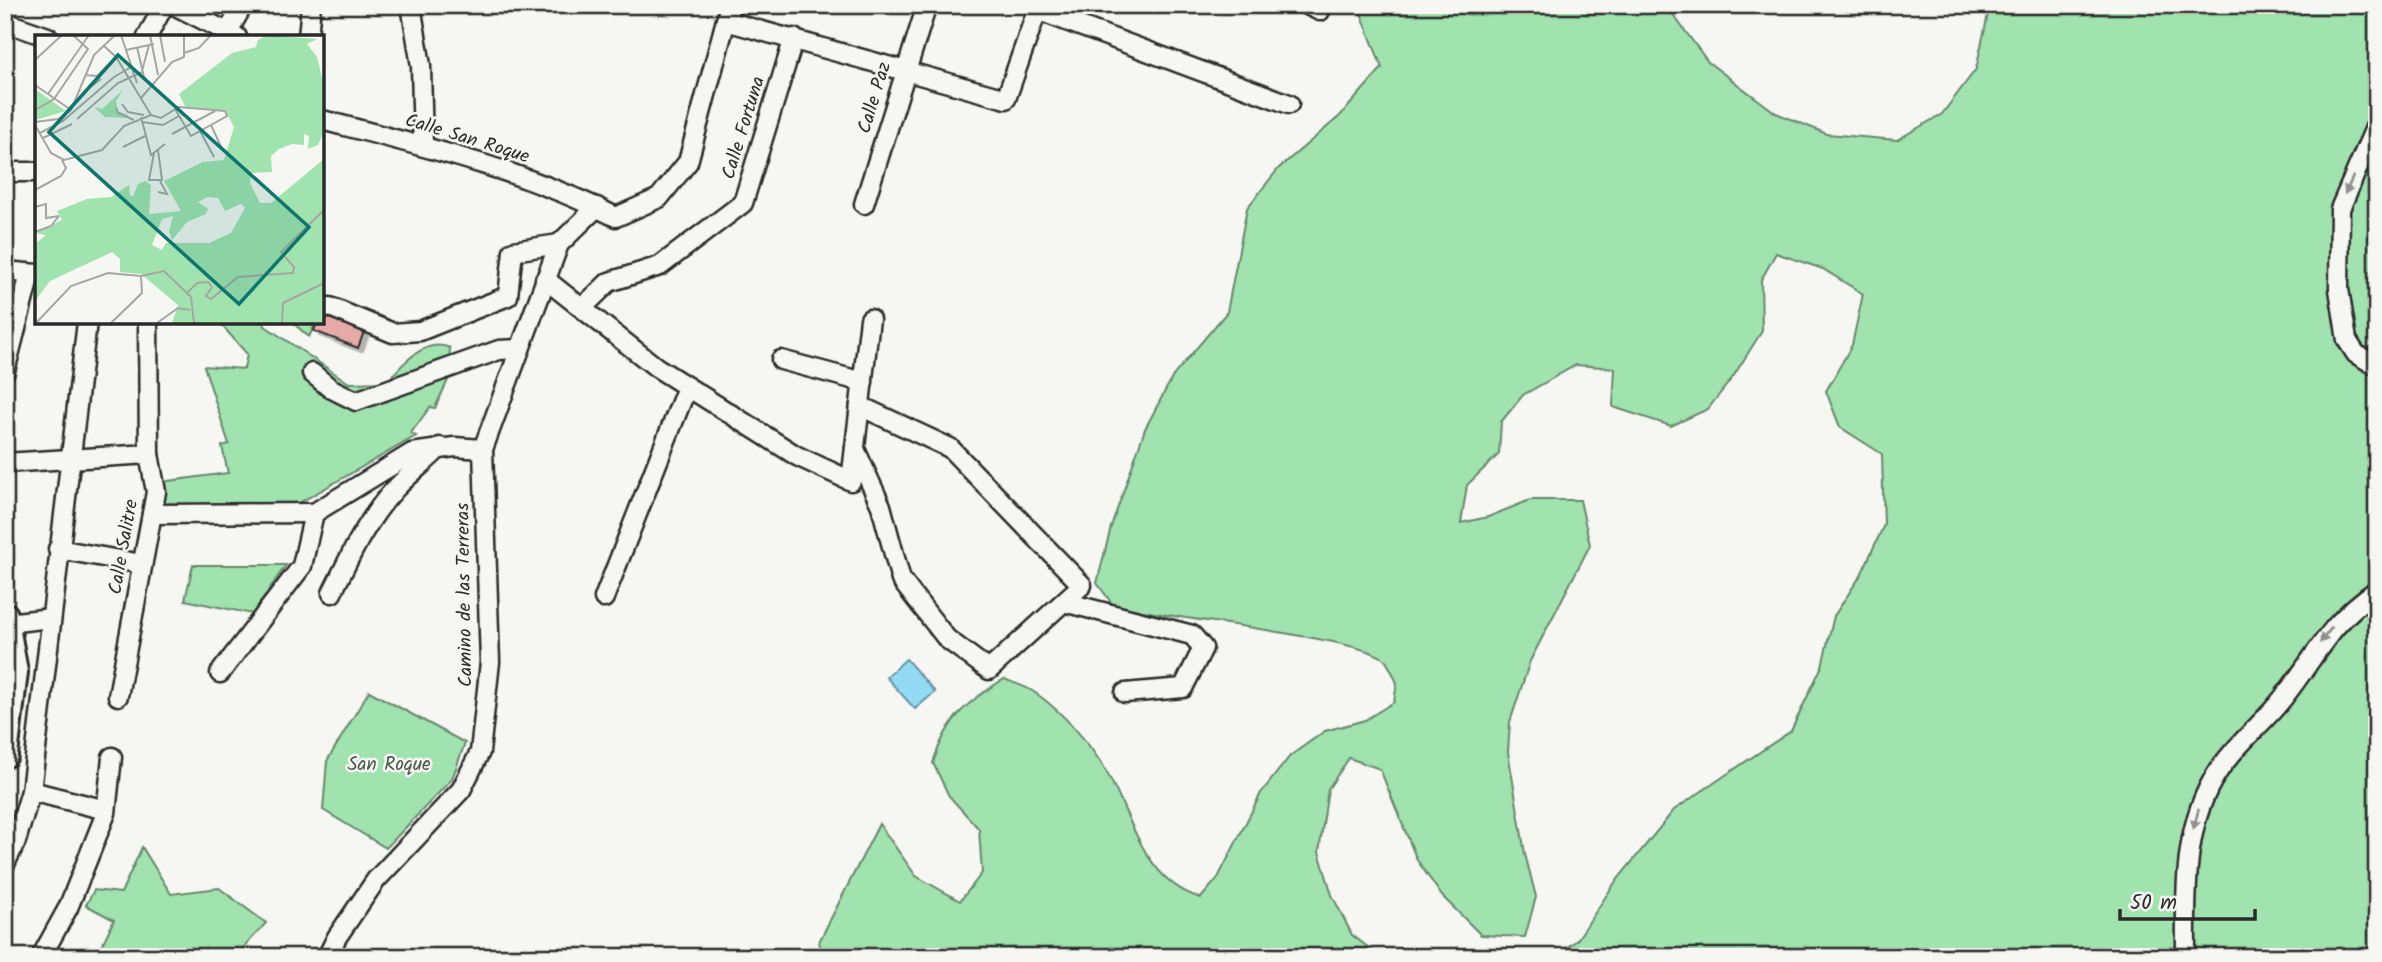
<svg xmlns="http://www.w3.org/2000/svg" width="2382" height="962" font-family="Kalam,sans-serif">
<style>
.green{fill:#a1e3ae;stroke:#66876c;stroke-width:2}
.water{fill:#93daf5;stroke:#6994a4;stroke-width:2}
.building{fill:#e6aba8;stroke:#2b2b2b;stroke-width:2;filter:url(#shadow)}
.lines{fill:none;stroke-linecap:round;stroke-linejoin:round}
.minor-casing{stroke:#2b2b2b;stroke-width:23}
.secondary-casing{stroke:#2b2b2b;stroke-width:30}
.minor{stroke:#f6f6f2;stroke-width:18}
.secondary{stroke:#f6f6f2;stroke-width:24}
.oneway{fill:#90908e}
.labels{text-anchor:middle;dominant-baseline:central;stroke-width:5;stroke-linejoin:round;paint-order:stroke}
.street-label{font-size:19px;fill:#2b2b2b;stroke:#f6f6f2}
.park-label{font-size:19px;fill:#48594c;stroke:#f6f6f2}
.inset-road{fill:none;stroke:#a5a5a2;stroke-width:2}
.view{fill:#0f766e;fill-opacity:0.15;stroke:#0f766e;stroke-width:3.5}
.inset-edge{fill:none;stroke:#2b2b2b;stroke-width:3.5}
</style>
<defs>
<filter id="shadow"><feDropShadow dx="4.5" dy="4.5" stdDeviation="0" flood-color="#0004"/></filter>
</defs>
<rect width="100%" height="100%" fill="#f6f6f2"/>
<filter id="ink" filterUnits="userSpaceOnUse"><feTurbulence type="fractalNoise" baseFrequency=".0143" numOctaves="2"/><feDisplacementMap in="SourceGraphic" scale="14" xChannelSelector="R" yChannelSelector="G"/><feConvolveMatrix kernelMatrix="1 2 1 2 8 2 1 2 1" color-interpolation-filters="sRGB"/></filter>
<g filter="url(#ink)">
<!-- green -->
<g class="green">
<path d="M1358 5H1666L1708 62 1776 113 1827 134 1897 140 1942 114 1976 69 1990 5H2377V957H1554L1577 940 1614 884 1674 810 1791 731 1822 666 1834 616 1861 575 1884 525 1882 454 1840 427 1826 391 1852 345 1863 294 1823 269 1776 253 1761 280 1762 331 1733 377 1708 409 1671 426 1613 407 1615 368 1576 365 1523 395 1501 422 1499 454 1467 485 1461 523 1488 517 1530 500H1580L1590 545 1530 661 1510 722 1508 752 1525 854 1536 897 1525 937 1481 935 1442 896 1417 860 1380 769 1349 758 1328 789 1319 852 1332 895 1352 935 1381 957H822L819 942 879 824 916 876 960 901 982 873 979 829 949 796 933 763C947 719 965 703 1004 679 1014 683 1025 686 1034 692 1062 711 1092 745 1108 775 1133 820 1145 882 1201 898L1218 878 1261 793 1290 756 1325 731 1365 720 1394 702 1397 683C1394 676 1389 664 1384 659 1360 637 1161 618 1113 605L1097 583 1111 527 1145 429 1173 376 1227 312 1247 208 1279 168 1340 116 1382 68Z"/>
<path d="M219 322H264L265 326 349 383 387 382C401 365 425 337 450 348L448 380 435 408 430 407 411 433 416 436 292 507H166L158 505 161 482 228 473 222 446 229 444 204 366 244 369 247 354Z"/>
<path d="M292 322H316L309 337Z"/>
<path d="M193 565H286L252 614 185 600Z"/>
<path d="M369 691 465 743 452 779 386 848 323 810 327 761Z"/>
<path d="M142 847 171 894 219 888 266 923 235 957H96L114 920 86 905 94 890 121 893Z"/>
</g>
<!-- water -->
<path class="water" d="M906 659 935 692 915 709 886 677Z"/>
<!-- building -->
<path class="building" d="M322 313 365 329 358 348 314 331 317 322H322Z"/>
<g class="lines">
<!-- minor casing -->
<g class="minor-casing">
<g id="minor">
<path d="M174 5 237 37"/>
<path d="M411 5 421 66 423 146"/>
<path d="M1307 5 1320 11"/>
<path d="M1037 10 1289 104"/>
<path d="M726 21 1006 99 1039 5"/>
<path d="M5 22 48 37"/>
<path d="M147 37 164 5"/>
<path d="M225 37 243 5"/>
<path d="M308 37 311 5"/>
<path d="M322 120C422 146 523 170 616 217L659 198 688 162 730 5"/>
<path d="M2377 123 2340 209 2339 289 2347 340 2356 354 2377 366"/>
<path d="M5 172H37"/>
<path d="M864 204 927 5"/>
<path d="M5 271 37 274"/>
<path d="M545 279 656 367 797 456 851 481 870 319"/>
<path d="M330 307 393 333 420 331 508 296 513 251 559 244"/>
<path d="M582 308 609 282 660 266 743 203 794 38"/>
<path d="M781 360 863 382"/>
<path d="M5 371 30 274"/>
<path d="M312 373 330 388 356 401 499 350 519 349"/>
<path d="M855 449 881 506 901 580 947 639 989 670 1082 585 950 448 860 406"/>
<path d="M5 463 149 454"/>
<path d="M314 513 412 453 454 447 483 449"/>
<path d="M152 514 314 513"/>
<path d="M58 549 142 564"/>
<path d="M332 593C350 556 367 519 395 489 409 474 426 462 440 447"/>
<path d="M604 598 687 387"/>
<path d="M1064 602 1192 635 1203 648 1183 688 1125 693"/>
<path d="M7 623 51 618"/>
<path d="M220 673 302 566 314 513"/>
<path d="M118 696 156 492 149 454 148 322"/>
<path d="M31 791 106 810"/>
<path d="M5 864 16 841 31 791 87 322"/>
<path d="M41 957 68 908 106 813 112 757"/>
<path d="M327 957 337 937 376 880 461 790 480 752 490 662 483 449 559 244 597 207"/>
<path d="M2186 957C2186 894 2182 824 2219 770 2237 743 2263 724 2283 698 2318 654 2327 625 2377 590"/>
</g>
</g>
<!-- secondary casing -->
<g class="secondary-casing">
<path id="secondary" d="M5 615 15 672 5 755"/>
</g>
<!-- minor -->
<use href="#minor" class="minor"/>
<!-- secondary -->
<use href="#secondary" class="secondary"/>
</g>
<!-- one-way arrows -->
<defs><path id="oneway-solid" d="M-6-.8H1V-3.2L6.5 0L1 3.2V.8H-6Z" transform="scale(1.75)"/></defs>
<g class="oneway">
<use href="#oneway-solid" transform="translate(2349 185) rotate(115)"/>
<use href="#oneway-solid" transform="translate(2326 635) rotate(127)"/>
<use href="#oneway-solid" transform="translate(2196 819) rotate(105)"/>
</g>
</g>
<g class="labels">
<!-- street labels -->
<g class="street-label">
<text transform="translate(875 98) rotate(-73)">Calle Paz</text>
<text transform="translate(744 128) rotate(-73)">Calle Fortuna</text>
<text transform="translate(467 139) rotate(17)">Calle San Roque</text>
<text transform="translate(124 547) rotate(-80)">Calle Salitre</text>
<text transform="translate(465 595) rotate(-91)">Camino de las Terreras</text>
</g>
<!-- park labels -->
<g class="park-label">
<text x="389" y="765">San Roque</text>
</g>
</g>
<!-- overview -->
<g transform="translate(35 35)">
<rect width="289" height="289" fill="#f6f6f2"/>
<path d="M232 0 282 4 272 9 282 22 289 51V96L283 110 273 114 274 101 269 99V110L257 109 244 114 236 121 237 137 216 138 215 148 225 168H236L289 124V288H137L143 270 106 239 85 237V224L77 217 15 246 0 266V209L11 200 0 198 27 185 22 176 52 164 76 162 94 150 95 161H98L103 149 110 146 116 150 114 179 146 176 129 146 168 127 189 125 199 92 190 75 151 73 144 59 197 18 221 12 223 5ZM173 162 183 163 190 176 206 169 210 173 196 198 174 208H131L127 215 117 210 127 184 138 181 134 196 137 205 152 187 171 179 173 174 163 167ZM0 54 31 76 0 85ZM88 55 81 66 83 76 93 80 91 83 70 82 59 72 67 74Z" fill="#a1e3ae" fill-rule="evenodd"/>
<path class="inset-road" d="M86 0 102 48M115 0 123 40M125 0 130 27M68 10 81 22 116 80M102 12 109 42 116 50M91 15 119 9M149 18 164 13 176 0M0 25 27 0M107 36 114 10M50 40 62 41 81 22M0 50 36 75M49 57 66 44M13 59 54 0M106 63 137 27 149 22V0M87 69 93 77 109 80M81 73 83 78 99 85M0 75 19 64 53 14 38 0M116 80 126 83 144 72 190 76 192 81 156 101 140 74M106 82 116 120 130 109M42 84 83 48 107 37M0 87 23 84 36 75 59 20 80 0M107 87 128 90 144 81M0 90 16 118 29 125 67 115 89 91 116 80M176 90 188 116M165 96 179 122M5 98 28 86 79 42 96 32M137 99 180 76M8 103 37 89M88 112 110 101M119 118 114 145H127L123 115M0 155 26 141 31 133 27 125M123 157 132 159 125 146M0 172 11 169V183L24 181M0 197 16 191 24 181M152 258 162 248 173 247 177 252 171 261 176 264 203 242 258 238 259 232 246 217 289 175M1 288 36 251 73 238 106 241 129 236 156 262 159 288M76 288 107 258 106 241M122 288 143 273 155 275M247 288 248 268 289 248"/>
<path class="view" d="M83 20 274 192 204 269 14 97Z"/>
<rect width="289" height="289" class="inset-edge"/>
</g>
<!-- margin -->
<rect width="2382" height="962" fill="none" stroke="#f6f6f2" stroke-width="28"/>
<rect x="14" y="14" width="2354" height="934" fill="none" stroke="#2b2b2b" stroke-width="2.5" filter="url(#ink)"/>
<!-- scale -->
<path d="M2120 909v10h135v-10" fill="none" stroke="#2b2b2b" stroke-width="3.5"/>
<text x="2130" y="909" font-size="21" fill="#2b2b2b" stroke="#f6f6f2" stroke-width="5" paint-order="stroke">50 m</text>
</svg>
